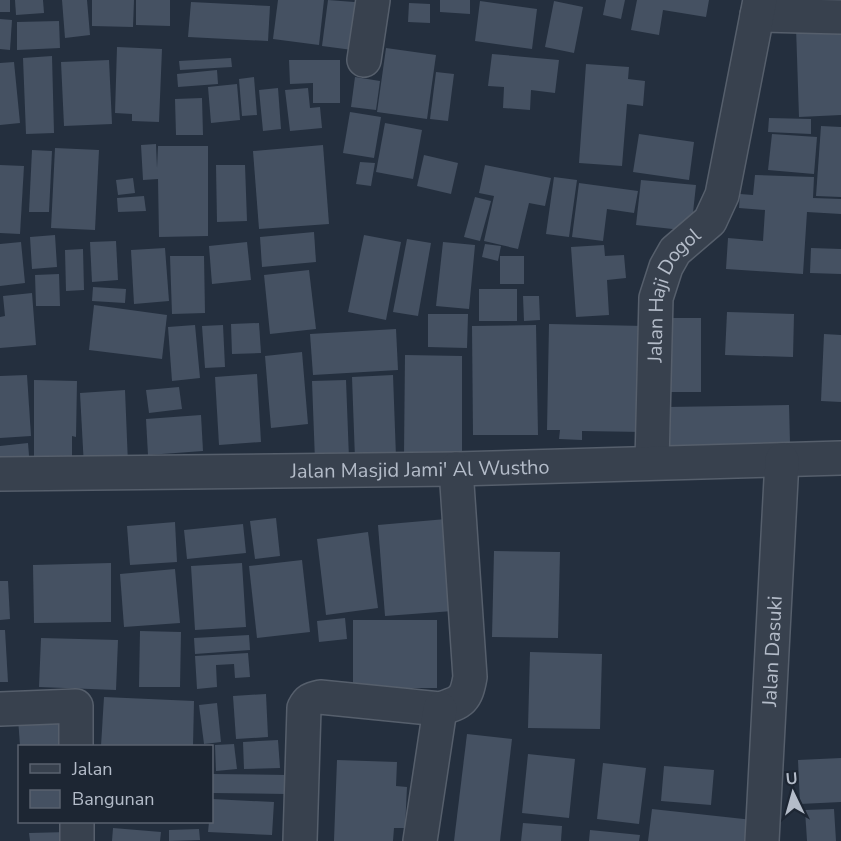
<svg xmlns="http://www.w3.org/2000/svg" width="841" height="841" font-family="'Nunito Sans',sans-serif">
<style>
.building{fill:#455162}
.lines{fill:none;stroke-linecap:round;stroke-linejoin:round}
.minor-casing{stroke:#565f6c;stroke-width:36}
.minor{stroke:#38414e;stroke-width:33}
.labels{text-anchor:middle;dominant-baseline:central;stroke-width:4.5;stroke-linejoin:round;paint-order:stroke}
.street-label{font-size:20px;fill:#b4bcc9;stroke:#1d2633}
</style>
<rect width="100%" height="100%" fill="#242f3e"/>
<!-- building -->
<g class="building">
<rect x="0" y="0" width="10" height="12"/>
<path d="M15 0H43L44 13 16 15Z"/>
<path d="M62 0H87L90 35 65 38Z"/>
<path d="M92 0H134L133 27 92 26Z"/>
<path d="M136 0H170V26L136 25Z"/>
<path d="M278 0H324L319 45 273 39Z"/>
<path d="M328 0 367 3 360 51 322 46Z"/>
<path d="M440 0H470V14L440 12Z"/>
<path d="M606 0H625L621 19 603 15Z"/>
<path d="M637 0H709L706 17 663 10 659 35 631 30Z"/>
<path d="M480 1 537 9 532 49 475 41Z"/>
<path d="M554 1 583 7 574 53 545 47Z"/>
<path d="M191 2 270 6 268 41 188 37Z"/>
<path d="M409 3 430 4V23L408 22Z"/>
<path d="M0 19 12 20 10 50 0 49Z"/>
<path d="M59 21 60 48 17 50V22Z"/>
<path d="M841 26V115L799 117 796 27Z"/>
<path d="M117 47 162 49 159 122 132 121V114L115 113Z"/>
<path d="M386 48 436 55 427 119 377 112Z"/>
<path d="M492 54 559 60 555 93 531 90 530 110 503 108 504 87 488 86Z"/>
<path d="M52 56 54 133 26 134 23 58Z"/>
<path d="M231 58 232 67 180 70 179 61Z"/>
<path d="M109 60 112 124 64 126 61 62Z"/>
<path d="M289 60H340V103H313V83L290 84Z"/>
<path d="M14 62 20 123 0 125V63Z"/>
<path d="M586 64 629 67 628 79 645 81 643 106 627 104 622 166 579 163Z"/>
<path d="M217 70 218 84 178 87 177 74Z"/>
<path d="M436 72 454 74 448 121 430 119Z"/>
<path d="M254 77 257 115 242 116 239 79Z"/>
<path d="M355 77 380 81 376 110 351 107Z"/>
<path d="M237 84 240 120 211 123 208 87Z"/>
<path d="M278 88 281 129 263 131 259 90Z"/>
<path d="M308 88 310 108 320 107 322 128 290 131 285 90Z"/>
<path d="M202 98 203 135H176L175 99Z"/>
<path d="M350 112 381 117 374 158 343 153Z"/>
<path d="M769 118 811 119V134L768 132Z"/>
<path d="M385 123 422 130 413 179 376 172Z"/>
<path d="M821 126 841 127V197L816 196Z"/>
<path d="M639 134 694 142 689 180 633 172Z"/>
<path d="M772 134 817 137 814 174 768 170Z"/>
<path d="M156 144 157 168 158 146H208V236L159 237 158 179 143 180 141 145Z"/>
<path d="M323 145 329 224 259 229 253 151Z"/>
<path d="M55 148 99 150 95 230 51 228Z"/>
<path d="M32 150 52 151 49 212H29Z"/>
<path d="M424 155 458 163 451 194 417 186Z"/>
<path d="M360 162 375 163 371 186 356 184Z"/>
<path d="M0 165 24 166 20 234 0 233Z"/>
<path d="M216 165H245L247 221 217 222Z"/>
<path d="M485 165 551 178 545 206 529 203 518 249 484 241 494 196 479 193Z"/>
<path d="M755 175 814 177 813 198 841 199V214L807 212 803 274 726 269 728 238 763 241 765 210 739 208 740 194 753 195Z"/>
<path d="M554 177 577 180 569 237 546 234Z"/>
<path d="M133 178 135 193 118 195 116 180Z"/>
<path d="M641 180 696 185 691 231 636 225Z"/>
<path d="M579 183 638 191 634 213 607 209 603 241 572 237Z"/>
<path d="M144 196 146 211 118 212 117 198Z"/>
<path d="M475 197 491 201 480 241 464 237Z"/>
<path d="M314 232 316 262 262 267 260 237Z"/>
<path d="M55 235 57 267 32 269 30 237Z"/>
<path d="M364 235 401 242 386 320 348 312Z"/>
<path d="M407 239 431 243 418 316 393 312Z"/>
<path d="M116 241 118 280 92 282 90 242Z"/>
<path d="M21 242 25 283 0 286V244Z"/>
<path d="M247 242 251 280 212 284 209 246Z"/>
<path d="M443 242 475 245 469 309 436 306Z"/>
<path d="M485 244 501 246 498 261 482 257Z"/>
<path d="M604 245 605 256 624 255 626 278 607 280 609 315 576 317 571 247Z"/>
<path d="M165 248 169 301 134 304 131 250Z"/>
<path d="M811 248 841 249V274L810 273Z"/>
<path d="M83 249 84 290 66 291 65 250Z"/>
<path d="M170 256H204L205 313 172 314Z"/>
<rect x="500" y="256" width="24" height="28"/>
<path d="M309 270 316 329 270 334 264 275Z"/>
<path d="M59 274 60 306H36L35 275Z"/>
<path d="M93 287 126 289 125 303 92 301Z"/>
<rect x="479" y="289" width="38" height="32"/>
<path d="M32 293 36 345 0 348V317L5 316 3 296Z"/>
<path d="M523 296H539L540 320 524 321Z"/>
<path d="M94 305 167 315 162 359 89 350Z"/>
<path d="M727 312 794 314 793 357 725 355Z"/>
<path d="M428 314H468L467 348 428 347Z"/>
<rect x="668" y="318" width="33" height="74"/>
<path d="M259 323 261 353 232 354 231 324Z"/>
<path d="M549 324 645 326 643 432 582 431V440L559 439 560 430H547Z"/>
<path d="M195 325 200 378 172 381 168 327Z"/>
<path d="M223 325 225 367 205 368 202 326Z"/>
<path d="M536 325 538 435H473L472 326Z"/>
<path d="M396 329 398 370 313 375 310 334Z"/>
<path d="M824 334 841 335V402L821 401Z"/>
<path d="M302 352 308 424 271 428 265 356Z"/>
<path d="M405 355 462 356V456L404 455Z"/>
<path d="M257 374 261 442 219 445 215 377Z"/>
<path d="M27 375 31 436 0 438V376Z"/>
<path d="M393 375 396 457 355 459 352 377Z"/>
<path d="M34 380 77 381 76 437 72 436V458L34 457Z"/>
<path d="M346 380 349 459 315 461 312 381Z"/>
<path d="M179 387 182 409 149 413 146 390Z"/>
<path d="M125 390 128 464 84 467 80 393Z"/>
<path d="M789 405 790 444 666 446V407Z"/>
<path d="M201 415 203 451 148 455 146 419Z"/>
<path d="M28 443 30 468 0 471V446Z"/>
<path d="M276 518 280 556 255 559 250 521Z"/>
<path d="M446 519 453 611 385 616 378 525Z"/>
<path d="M175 522 177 562 130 565 127 526Z"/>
<path d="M243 524 246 553 187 559 184 530Z"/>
<path d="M368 532 378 608 326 615 317 539Z"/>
<path d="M494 551 560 552 558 638 492 637Z"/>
<path d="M302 560 310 632 257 638 249 566Z"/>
<path d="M111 563V622L34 623 33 565Z"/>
<path d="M242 563 246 627 195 630 191 566Z"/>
<path d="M175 569 180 623 124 627 120 574Z"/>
<path d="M0 581H8L10 619 0 620Z"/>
<path d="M345 618 347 639 319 642 317 621Z"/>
<rect x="353" y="620" width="84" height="68"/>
<path d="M0 630H5L8 682H0Z"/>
<path d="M140 631 181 632 180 687H139Z"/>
<path d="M249 635 250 650 195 654 194 638Z"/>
<path d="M41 638 118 640 116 690 39 687Z"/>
<path d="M530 652 602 654 600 729 528 728Z"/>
<path d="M248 653 250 677 235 678 234 664 216 665 217 687 197 689 195 656Z"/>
<path d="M266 694 268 737 236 739 233 696Z"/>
<path d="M104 697 194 701 193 746H101Z"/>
<path d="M217 703 221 742 204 744 199 705Z"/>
<path d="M61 715 63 745 20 746 18 718Z"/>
<path d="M467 734 512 739 500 841H454Z"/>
<path d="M278 740 280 768 244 769 243 742Z"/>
<path d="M234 744 237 769 216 771 215 745Z"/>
<path d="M528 754 575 759 569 818 522 813Z"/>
<path d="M841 758V802L800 804 798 760Z"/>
<path d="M337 760 397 762 396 786 407 787 405 828H394L393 841H334Z"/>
<path d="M603 763 646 768 639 824 597 819Z"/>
<path d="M664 766 714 770 711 805 661 801Z"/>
<path d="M212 774 287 775V794L212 793Z"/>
<path d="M212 799 274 802 272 835 208 832 209 822H212Z"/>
<path d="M652 809 753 820 750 841H648Z"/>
<path d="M834 809 836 841H807L805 810Z"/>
<path d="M523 823 562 826 561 841H521Z"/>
<path d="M113 828 161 832 160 841H112Z"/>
<path d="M199 829 200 840 169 841V830Z"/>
<path d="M590 830 640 835 639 841H589Z"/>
<path d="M68 832V841H30L29 833Z"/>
</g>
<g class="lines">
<!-- minor casing -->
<g class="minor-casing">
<g id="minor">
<path d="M757 15 841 17"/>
<path d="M364 60 373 0"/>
<path id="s1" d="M652 462 656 298 666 267 675 251 710 221 722 195 760 0"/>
<path id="s2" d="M0 474 456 469 841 458"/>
<path d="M0 709 76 706V746"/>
<path d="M77 822V841"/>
<path d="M300 841 304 708C308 700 311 699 320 697L440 709C462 702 466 700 470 677L456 469"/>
<path d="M420 841 440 709"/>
<path id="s3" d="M762 841 782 460"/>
</g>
</g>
<!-- minor -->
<use href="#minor" class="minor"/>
</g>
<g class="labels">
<!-- street labels -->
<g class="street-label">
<text stroke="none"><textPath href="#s1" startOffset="172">Jalan Haji Dogol</textPath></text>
<text stroke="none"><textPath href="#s2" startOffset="420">Jalan Masjid Jami' Al Wustho</textPath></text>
<text stroke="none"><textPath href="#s3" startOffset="190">Jalan Dasuki</textPath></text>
</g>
</g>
<!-- legend -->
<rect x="18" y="745" width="195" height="78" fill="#1d2633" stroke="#59626f" stroke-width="1.5"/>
<rect x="30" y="764" width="30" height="9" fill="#38414e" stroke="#59626f" stroke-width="1.5"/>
<text x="72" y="775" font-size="18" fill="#b4bcc9">Jalan</text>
<rect x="30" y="790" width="30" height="18" fill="#455162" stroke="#59626f" stroke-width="1.5"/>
<text x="72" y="805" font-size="18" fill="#b4bcc9">Bangunan</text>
<!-- north arrow -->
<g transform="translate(793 793) rotate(355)" stroke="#1d2633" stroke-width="4.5" paint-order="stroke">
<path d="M0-4.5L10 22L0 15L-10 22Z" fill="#b4bcc9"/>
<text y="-9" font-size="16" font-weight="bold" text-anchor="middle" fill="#b4bcc9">U</text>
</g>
</svg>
